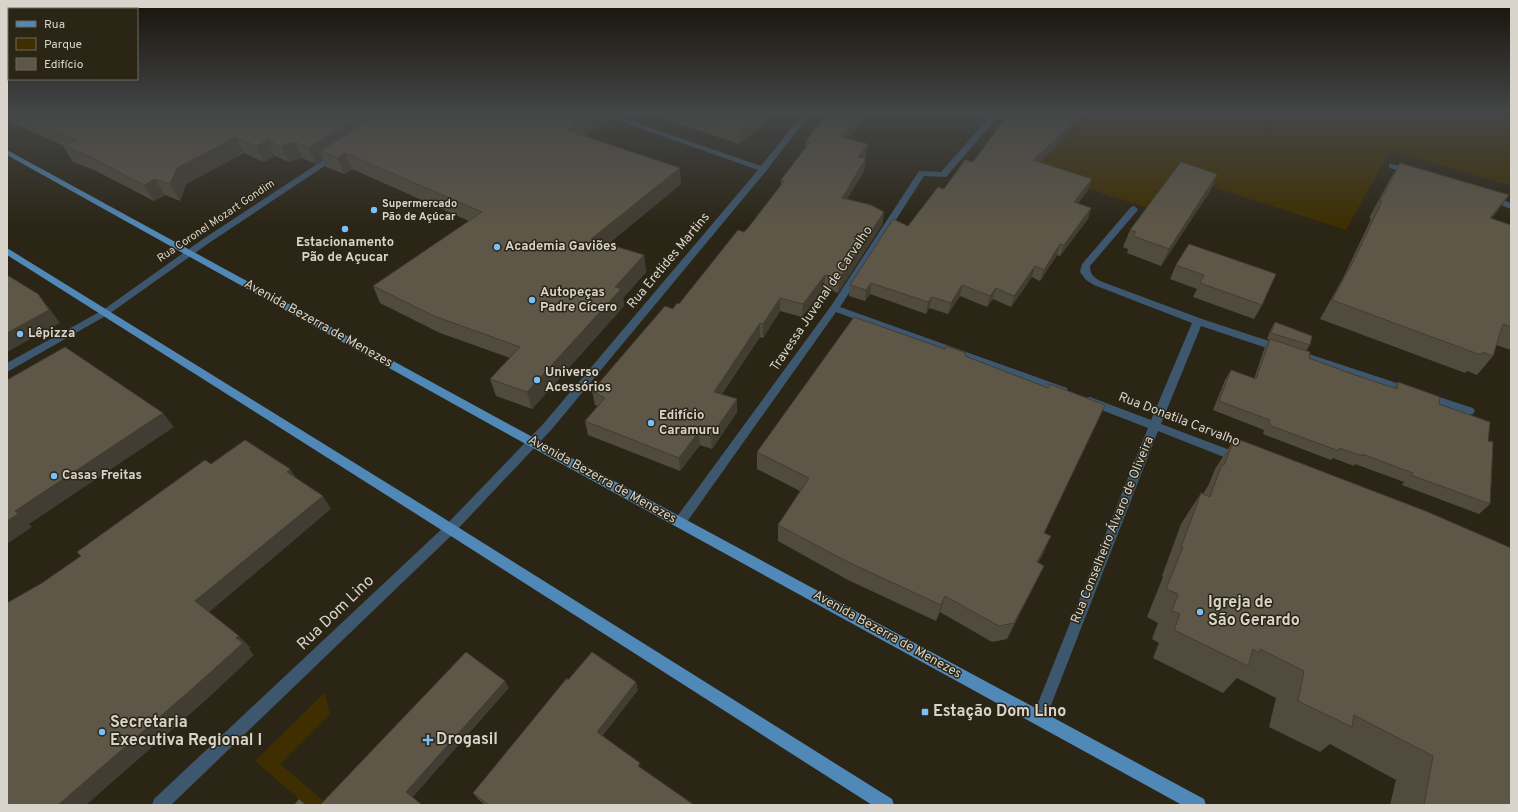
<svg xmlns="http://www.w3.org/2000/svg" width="1518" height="812" font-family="Overpass,sans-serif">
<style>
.green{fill:#3e2e00}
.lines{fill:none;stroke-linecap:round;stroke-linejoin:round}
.minor{fill:#3d576e;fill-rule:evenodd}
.primary{fill:#5088b7;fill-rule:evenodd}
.wall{fill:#514b3d}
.shaded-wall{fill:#423d32}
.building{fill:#5e5747;stroke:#423d32}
.poi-dot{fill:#7bbef8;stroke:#2b2516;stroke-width:1.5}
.labels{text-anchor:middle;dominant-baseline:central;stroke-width:3;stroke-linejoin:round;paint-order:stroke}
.far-poi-label{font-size:11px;font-weight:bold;fill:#d8d4cb;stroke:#2b2516;text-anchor:start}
.far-street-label{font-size:11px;fill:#d8d4cb;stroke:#2b2516}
.poi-label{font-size:13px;font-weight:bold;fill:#d8d4cb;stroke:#2b2516;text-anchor:start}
.street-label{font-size:13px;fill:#d8d4cb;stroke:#2b2516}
.near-poi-label{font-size:16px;font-weight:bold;fill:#d8d4cb;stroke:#2b2516;text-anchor:start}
.near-street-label{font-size:16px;fill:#d8d4cb;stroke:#2b2516}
</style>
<rect width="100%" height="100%" fill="#2b2516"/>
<!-- green -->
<g class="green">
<path d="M1088 113H1493L1511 119V186L1390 151 1346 230 1175 175 1151 209 1031 171Z"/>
<path d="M325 692 330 714 280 764 325 802 322 805H306L255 761Z"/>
</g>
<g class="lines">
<!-- minor -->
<g class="minor">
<path d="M597 113H608L761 166 803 113H811L766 171 552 429 454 533 171 805H152L154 799 446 525 544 423 758 170Z"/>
<path d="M993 113H1001L946 177 924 176 840 307 1067 388 1068 391 1067 394H1059L836 312 684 526 680 527 676 526 674 522 676 518 831 306 919 171 941 172Z"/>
<path d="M334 153H340L341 155 209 243 109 314 7 372V363L103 310 203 239Z"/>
<path d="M1389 164H1392L1413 169 1414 171 1413 173H1410L1389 168Z"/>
<path d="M1489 194 1511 203V209L1486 199 1485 197Z"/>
<path d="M1134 206 1138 209 1137 211 1090 266C1090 275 1094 277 1100 281L1202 319 1412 388 1413 391 1412 394H1404L1201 326 1161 424 1243 455 1245 458 1243 461 1239 463 1158 431 1046 718 1044 723 1039 725 1034 723 1032 718 1148 428 1086 404 1085 401 1086 398 1090 397 1151 420 1192 323 1094 285 1086 280 1080 272 1082 264 1131 207Z"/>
<path d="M1427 393 1473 408 1475 411 1473 414 1469 415 1423 400 1422 397 1423 394Z"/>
</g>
<!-- primary -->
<g class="primary">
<path d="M7 150 503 421 1204 799 1206 805H1182L495 427 7 155Z"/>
<path d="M7 248 429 509 892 799 894 805H872L421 517 7 255Z"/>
</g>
</g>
<!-- wall -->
<g class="wall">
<path d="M7 113H609L610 119 584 136 681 184 608 244 644 255 646 272 623 298 624 306 532 409 496 396 490 379 510 358 440 333 380 303 373 286 469 221 352 169 344 174 326 167 323 159 316 164 302 158 289 162 275 156 264 162 244 153 186 184 180 201 165 195 154 201 96 171 73 162 63 146H64L11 122 7 117Z"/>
<path d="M646 113H770L765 117V123L739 144Z"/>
<path d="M828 113H866L848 139 868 144 866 156 865 158 864 171 847 199 884 212 882 225 838 293 824 288 802 317 780 311 763 338 760 337 722 394 737 399V412L712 449 700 445 680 471 588 435 585 421 598 406 595 405 592 391 673 309 679 304 748 228 781 186V180L805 148 806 141Z"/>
<path d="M1080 115 1061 142 1040 162 1088 190 1078 203 1091 208 1088 219 1060 256 1057 255 1040 281 1032 277 1011 307 993 299 987 307 960 296 948 314 929 308 926 314 870 294 865 301 849 296 850 285 944 189 973 162Z"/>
<path d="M1400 163 1509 195 1491 219 1511 225V350L1496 345 1493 356 1477 375 1467 371 1465 373 1320 319 1343 278 1371 219 1369 218 1389 181Z"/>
<path d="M1217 174 1210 191 1161 266 1127 253 1128 249 1123 247 1130 230Z"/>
<path d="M1189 244 1262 305 1254 319 1193 297 1197 289 1170 279 1176 265Z"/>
<path d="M1275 322 1310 345 1306 351 1309 358 1393 388 1398 382 1439 404 1488 441 1490 504 1479 514 1402 485 1404 482 1355 464 1354 466 1333 458 1331 460 1263 434 1264 430 1213 410 1225 380 1231 370 1254 379 1264 349 1269 340 1267 339 1271 329Z"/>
<path d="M965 356 1097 423 1044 533V552L1038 563 1044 566 1036 582 1007 639 992 642 940 612 936 621 848 580 778 541V525L800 491 757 469V452Z"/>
<path d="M1235 438 1511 805H1390L1396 780 1330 744 1320 752 1269 727 1276 698 1237 678 1223 693 1153 658 1159 643 1152 639 1158 623 1147 617 1163 577 1162 576 1181 524 1201 493 1203 494 1209 484 1215 469Z"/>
<path d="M568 680 638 690 602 736 641 768 694 805H485L478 799 473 793Z"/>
</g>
<!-- shaded-wall -->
<g class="shaded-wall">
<path d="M365 113H394L320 151 323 159 316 164 309 148Z"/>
<path d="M594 113H609L610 119 569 146 566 130Z"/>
<path d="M758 113H770L765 117V123L739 144V128Z"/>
<path d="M858 113H866L840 150 841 137Z"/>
<path d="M1077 113H1080V115L1061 142 1031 171 1033 160Z"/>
<path d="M236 137 244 153 186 184 180 201 170 184 177 168Z"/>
<path d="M268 140 275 156 264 162 256 146Z"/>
<path d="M295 142 302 158 289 162 281 146Z"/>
<path d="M868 144 866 156 857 170 858 157Z"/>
<path d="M345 153 352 169 344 174 337 158Z"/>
<path d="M866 158 864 171 840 211 842 198Z"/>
<path d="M680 168 681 184 594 255 591 239Z"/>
<path d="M1217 174 1210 191 1161 266 1169 249Z"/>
<path d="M155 179 165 195 154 201 144 185Z"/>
<path d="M1092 179 1088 190 1071 213 1074 202Z"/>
<path d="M1509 195 1496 213 1476 236 1490 218Z"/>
<path d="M1091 208 1088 219 1060 256 1064 245Z"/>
<path d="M884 212 882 225 838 293 839 279Z"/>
<path d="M1060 244 1057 255 1040 281 1044 270Z"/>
<path d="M644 255 646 272 623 298 624 306 532 409 527 392 615 287Z"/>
<path d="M1035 266 1032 277 1011 307 1014 296Z"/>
<path d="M825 275 824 288 802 317 803 304Z"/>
<path d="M871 283 870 294 865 301 866 290Z"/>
<path d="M962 285 960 296 948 314 951 303Z"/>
<path d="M996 288 993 299 987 307 990 296Z"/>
<path d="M38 294 49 308 60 323 7 352V333Z"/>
<path d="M932 297 929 308 926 314 928 302Z"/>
<path d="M780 298V311L763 338V324Z"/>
<path d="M760 323V337L714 405V392Z"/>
<path d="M737 399V412L712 449 711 436Z"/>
<path d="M1105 405 1097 423 1036 549 1044 533Z"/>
<path d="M163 413 174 427 29 524 32 527 7 544V521L15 511Z"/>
<path d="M699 431 700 445 680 471 679 458Z"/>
<path d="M290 469 299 482 287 472Z"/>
<path d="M323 496 331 509 207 614 195 601Z"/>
<path d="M1051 536 1044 552 1029 579 1037 562Z"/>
<path d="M1044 566 1036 582 1007 639 1014 623Z"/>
<path d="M945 596 940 612 936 621 941 605Z"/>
<path d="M239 636 251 648 249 649 254 655 206 700 86 805H58Z"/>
<path d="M505 681 509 688 412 798 406 792Z"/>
<path d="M636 682 638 690 600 739 597 732Z"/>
</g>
<!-- building -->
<g class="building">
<path d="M14 113H365L309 148 295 142 281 146 268 140 256 146 236 137 177 168 170 184 155 179 144 185 86 155 63 146 76 140Z"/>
<path d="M380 113H594L566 130 680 168 591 239 644 255 615 287 621 289 527 392 490 379 520 347 434 316 373 286 482 212 345 153 337 158 320 151Z"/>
<path d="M692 113H758L739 128Z"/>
<path d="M828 113H858L841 137 868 144 858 157 866 158 842 198 871 205 884 212 839 279 825 275 803 304 780 298 763 324 760 323 714 392 737 399 711 436 699 431 679 458 585 421 605 398 592 391 665 306 673 309 677 303 679 304 738 230 744 232 748 228 784 181 781 180 810 142 806 141Z"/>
<path d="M1009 113H1077L1064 132 1033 160 1092 179 1074 202 1091 208 1064 245 1060 244 1044 270 1035 266 1014 296 996 288 990 296 962 285 951 303 932 297 928 302 871 283 866 290 850 285 893 219 908 226 938 187 944 189 965 160 973 162Z"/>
<path d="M1181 162 1217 174 1169 249 1133 236 1136 232 1130 230Z"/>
<path d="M1400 163 1509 195 1490 218 1511 225V327L1503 324 1493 356 1482 352 1481 355 1332 300 1354 260 1382 201H1380Z"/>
<path d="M1189 244 1276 274 1262 305 1200 283 1204 275 1176 265Z"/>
<path d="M7 275 38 294 49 310 7 333Z"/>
<path d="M854 317 945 349 947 346 966 353 965 356 1048 388 1050 384 1105 405 1044 533 1051 536 1037 562 1044 566 1014 623 999 626 945 596 941 605 850 563 778 525 809 478 757 452Z"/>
<path d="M1275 322 1312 336 1310 345 1271 333Z"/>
<path d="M1270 339 1310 352 1309 358 1352 374 1397 389 1398 382 1440 397 1439 404 1490 422 1488 441 1493 442 1490 504 1411 475 1413 473 1362 454V456L1339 448V451L1269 425 1270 420 1219 401 1231 370 1256 379Z"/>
<path d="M65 347 163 413 15 511 18 514 7 521V380Z"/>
<path d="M1235 438 1428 512 1511 548V805H1424L1433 756 1354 715 1352 727 1298 701 1304 671 1260 649 1259 653 1253 649 1248 666 1174 630 1180 614 1172 611 1178 594 1166 589 1183 547H1181L1201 493 1210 497 1222 464 1224 465Z"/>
<path d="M245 440 290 469 287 472 323 496 195 601 239 636 236 638 243 643 193 688 58 805H7V603L42 583 81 556 77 552 205 460 211 464Z"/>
<path d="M466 652 505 681 406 792 422 805H320Z"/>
<path d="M592 652 636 682 597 732 640 763 638 766 694 805H489L473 793 567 678 568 680Z"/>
<path d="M299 799 306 805H294Z"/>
</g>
<!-- sky -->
<linearGradient id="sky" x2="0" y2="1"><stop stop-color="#18140c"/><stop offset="0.5" stop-color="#444647"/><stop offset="1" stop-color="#444647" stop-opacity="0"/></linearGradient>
<rect width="1518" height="227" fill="url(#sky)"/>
<!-- markers -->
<g class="poi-dot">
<circle cx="374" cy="210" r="4"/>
<circle cx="345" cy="229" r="4"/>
<circle cx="497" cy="247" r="4"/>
<circle cx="532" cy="300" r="4"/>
<circle cx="20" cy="334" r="4"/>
<circle cx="537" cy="380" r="4"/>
<circle cx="651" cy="423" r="4"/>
<circle cx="54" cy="476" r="4"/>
<circle cx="1200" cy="612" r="4"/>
<rect x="921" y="708" width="8" height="8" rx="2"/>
<circle cx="102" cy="732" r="4"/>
<path d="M426 734h4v4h4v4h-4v4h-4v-4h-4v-4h4z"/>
</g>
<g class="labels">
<!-- far-poi labels -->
<g class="far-poi-label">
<text x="382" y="204">Supermercado<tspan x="382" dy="13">Pão de Açúcar</tspan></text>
</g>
<!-- far-street labels -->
<g class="far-street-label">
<text transform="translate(216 221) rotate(-34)">Rua Coronel Mozart Gondim</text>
</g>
<!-- poi labels -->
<g class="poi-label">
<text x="345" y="243" text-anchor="middle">Estacionamento<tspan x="345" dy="15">Pão de Açucar</tspan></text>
<text x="505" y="247">Academia Gaviões</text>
<text x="540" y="293">Autopeças<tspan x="540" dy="15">Padre Cícero</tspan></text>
<text x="28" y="334">Lêpizza</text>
<text x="545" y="373">Universo<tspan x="545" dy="15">Acessórios</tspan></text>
<text x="659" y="416">Edifício<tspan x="659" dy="15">Caramuru</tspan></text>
<text x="62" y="476">Casas Freitas</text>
</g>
<!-- street labels -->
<g class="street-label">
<text transform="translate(669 261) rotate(-50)">Rua Eretides Martins</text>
<text transform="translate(822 299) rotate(-56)">Travessa Juvenal de Carvalho</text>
<text transform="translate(318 324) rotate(29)">Avenida Bezerra de Menezes</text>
<text transform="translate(1179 420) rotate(21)">Rua Donatila Carvalho</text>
<text transform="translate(602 480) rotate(29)">Avenida Bezerra de Menezes</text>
<text transform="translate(1113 530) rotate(-68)">Rua Conselheiro Álvaro de Oliveira</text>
<text transform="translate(887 635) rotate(29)">Avenida Bezerra de Menezes</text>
</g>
<!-- near-poi labels -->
<g class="near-poi-label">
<text x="1208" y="603">Igreja de<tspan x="1208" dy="18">São Gerardo</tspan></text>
<text x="933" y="712">Estação Dom Lino</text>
<text x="110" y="723">Secretaria<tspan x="110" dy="18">Executiva Regional I</tspan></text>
<text x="436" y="740">Drogasil</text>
</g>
<!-- near-street labels -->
<g class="near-street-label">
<text transform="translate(336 613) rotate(-44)">Rua Dom Lino</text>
</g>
</g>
<!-- border -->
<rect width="1518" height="812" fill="none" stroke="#d8d4cb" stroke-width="16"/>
<!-- legend -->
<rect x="8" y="8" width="130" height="72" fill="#2b2516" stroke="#706b5e"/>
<rect x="16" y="21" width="20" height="6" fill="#5088b7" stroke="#706b5e"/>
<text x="44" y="28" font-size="12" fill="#d8d4cb">Rua</text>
<rect x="16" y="38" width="20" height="12" fill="#3e2e00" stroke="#706b5e"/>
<text x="44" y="48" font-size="12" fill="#d8d4cb">Parque</text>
<rect x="16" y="58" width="20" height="12" fill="#5e5747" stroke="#706b5e"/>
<text x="44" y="68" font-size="12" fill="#d8d4cb">Edifício</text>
</svg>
